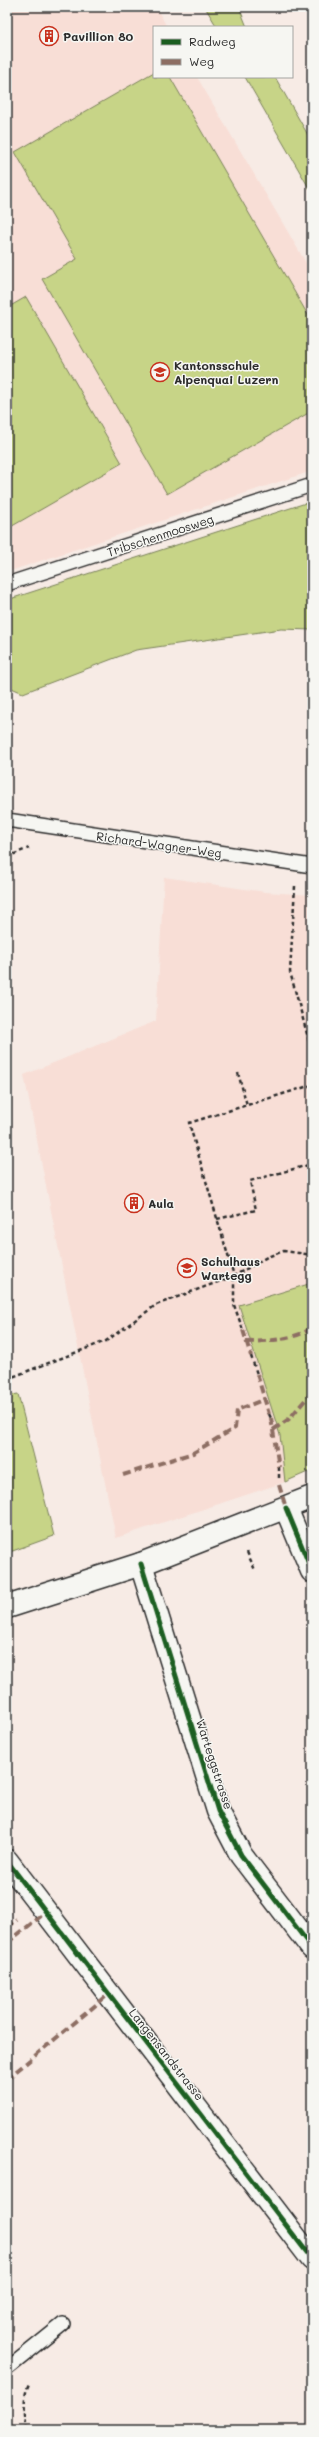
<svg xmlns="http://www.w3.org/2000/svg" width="319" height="2437" font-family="Mali,sans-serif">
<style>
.built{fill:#f8ded6}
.green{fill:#c7d487;stroke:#798059}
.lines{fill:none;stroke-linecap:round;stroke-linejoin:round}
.service-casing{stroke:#2b2b2b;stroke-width:16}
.minor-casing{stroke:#2b2b2b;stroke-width:25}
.tertiary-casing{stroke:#2b2b2b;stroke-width:25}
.path{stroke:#2b2b2b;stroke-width:2.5;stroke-dasharray:4 3;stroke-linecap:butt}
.service{stroke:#f6f6f2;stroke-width:13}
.minor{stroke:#f6f6f2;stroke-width:22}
.tertiary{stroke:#f6f6f2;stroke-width:22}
.quiet{stroke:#8d6e63;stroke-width:4;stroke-dasharray:8 4;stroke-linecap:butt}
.cycleway-casing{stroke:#f6f6f2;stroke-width:8}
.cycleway{stroke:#1b5e20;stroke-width:5}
.labels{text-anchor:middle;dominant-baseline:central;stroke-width:3;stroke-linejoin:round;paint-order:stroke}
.poi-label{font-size:12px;font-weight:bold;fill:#2b2b2b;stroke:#f6f6f2;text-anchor:start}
.street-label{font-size:12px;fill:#2b2b2b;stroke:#f6f6f2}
</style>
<rect width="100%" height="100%" fill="#f7ebe5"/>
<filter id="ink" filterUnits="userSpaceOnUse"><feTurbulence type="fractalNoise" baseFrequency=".025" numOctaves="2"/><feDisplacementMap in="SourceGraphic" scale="8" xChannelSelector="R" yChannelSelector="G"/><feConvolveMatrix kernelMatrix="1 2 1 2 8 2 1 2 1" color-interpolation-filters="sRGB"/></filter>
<g filter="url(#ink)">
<!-- built -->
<g class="built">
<path d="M7 7H156L167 27H154V77H197L312 273V471L7 572Z"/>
<path d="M164 877 265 892 312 895V1462L310 1471 285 1482 116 1538 24 1075 156 1021Z"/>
</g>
<!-- green -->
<g class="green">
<path d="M205 7H239L247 27H217Z"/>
<path d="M154 72V77H170L312 322V411L167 494 42 279 77 259 15 152Z"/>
<path d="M245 77H275L312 142V193Z"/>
<path d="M26 297 122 463 7 529V308Z"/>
<path d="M312 501V630L281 629 136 650 23 693 7 686V600Z"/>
<path d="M312 1283V1462L310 1471 285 1482 280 1435 239 1305Z"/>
<path d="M18 1394 54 1536 7 1553V1396Z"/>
</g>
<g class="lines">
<!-- service casing -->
<g class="service-casing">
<g id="service">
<path d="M7 584 312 485"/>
<path d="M7 820 312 866"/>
<path d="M7 2369 63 2324"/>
</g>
</g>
<!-- minor casing -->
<g class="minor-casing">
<g id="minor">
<path d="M286 1508 312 1571"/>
<path d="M141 1564 218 1811 241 1855 312 1948"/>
<path d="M7 1607 141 1564 312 1497"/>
</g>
</g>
<!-- tertiary casing -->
<g class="tertiary-casing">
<path id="tertiary" d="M7 1861 312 2259"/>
</g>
<!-- path -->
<g class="path">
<path d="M7 857 29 848"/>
<path d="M295 886 290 972 312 1052"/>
<path d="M238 1073 247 1105"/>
<path d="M312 1085 189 1123 234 1276 267 1257 284 1251 312 1255"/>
<path d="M217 1219 256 1210 250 1181 312 1164"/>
<path d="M251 1356 257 1374"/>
<path d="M7 1379 106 1341 156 1305 234 1276V1305L243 1330"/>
<path d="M269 1414 271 1418"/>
<path d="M279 1467V1479"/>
<path d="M247 1552 255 1570"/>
<path d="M27 2430C25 2416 22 2397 29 2384"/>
</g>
<!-- service -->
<use href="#service" class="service"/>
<!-- minor -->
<use href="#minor" class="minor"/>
<!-- tertiary -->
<use href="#tertiary" class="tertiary"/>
<!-- quiet -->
<g class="quiet">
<path d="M243 1330 251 1356"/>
<path d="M246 1342C269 1341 293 1340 312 1328"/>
<path d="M257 1374 269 1414"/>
<path d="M271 1418 279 1467"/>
<path d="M273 1430 289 1419 312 1392"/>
<path d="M123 1475 193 1453 235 1428 237 1410 265 1399"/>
<path d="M279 1485 286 1508"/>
<path d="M7 1928 17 1920"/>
<path d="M7 1943 46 1912"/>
<path d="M7 2079 109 1994"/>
</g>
<!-- cycleway casing -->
<g class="cycleway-casing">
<g id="cycleway">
<path d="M286 1508 312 1571"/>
<path d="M141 1564 218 1811 241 1855 312 1948"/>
<path d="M7 1861 312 2259"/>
</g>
</g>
<!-- cycleway -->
<use href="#cycleway" class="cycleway"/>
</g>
</g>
<!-- icons -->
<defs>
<g id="building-ring" transform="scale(1)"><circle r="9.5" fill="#f6f6f2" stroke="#c8321e" stroke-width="1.5"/><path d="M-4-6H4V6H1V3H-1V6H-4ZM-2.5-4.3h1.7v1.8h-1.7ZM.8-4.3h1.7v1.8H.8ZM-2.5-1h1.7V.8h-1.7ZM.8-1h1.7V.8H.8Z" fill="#c8321e"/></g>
<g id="school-ring" transform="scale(1)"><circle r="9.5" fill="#f6f6f2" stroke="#c8321e" stroke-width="1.5"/><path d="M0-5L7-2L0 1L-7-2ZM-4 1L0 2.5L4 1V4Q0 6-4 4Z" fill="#c8321e"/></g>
</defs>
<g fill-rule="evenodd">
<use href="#building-ring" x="49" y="36"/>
<use href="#school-ring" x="160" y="372"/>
<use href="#building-ring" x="134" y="1203"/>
<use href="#school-ring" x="187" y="1268"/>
</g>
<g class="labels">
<!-- poi labels -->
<g class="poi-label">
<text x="63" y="36">Pavillion 80</text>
<text x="174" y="365">Kantonsschule<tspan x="174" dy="14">Alpenquai Luzern</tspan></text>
<text x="148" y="1203">Aula</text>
<text x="201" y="1261">Schulhaus<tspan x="201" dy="14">Wartegg</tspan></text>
</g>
<!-- street labels -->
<g class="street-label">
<text transform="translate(160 535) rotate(-18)">Tribschenmoosweg</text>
<text transform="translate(159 844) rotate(8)">Richard-Wagner-Weg</text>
<text transform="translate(215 1764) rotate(72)">Warteggstrasse</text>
<text transform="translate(167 2054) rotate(52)">Langensandstrasse</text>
</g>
</g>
<!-- margin -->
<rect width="319" height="2437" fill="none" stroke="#f6f6f2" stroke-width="24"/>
<rect x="12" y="12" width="295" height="2413" fill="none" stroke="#2b2b2b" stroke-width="1.5" filter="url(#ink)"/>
<!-- legend -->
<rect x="153" y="26" width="140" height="52" fill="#f6f6f2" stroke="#a5a5a2"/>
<rect x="161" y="39" width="20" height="6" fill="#1b5e20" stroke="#a5a5a2"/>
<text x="189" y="46" font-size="12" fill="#2b2b2b">Radweg</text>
<rect x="161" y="59" width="20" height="6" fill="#8d6e63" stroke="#a5a5a2"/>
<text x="189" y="66" font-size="12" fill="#2b2b2b">Weg</text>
</svg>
